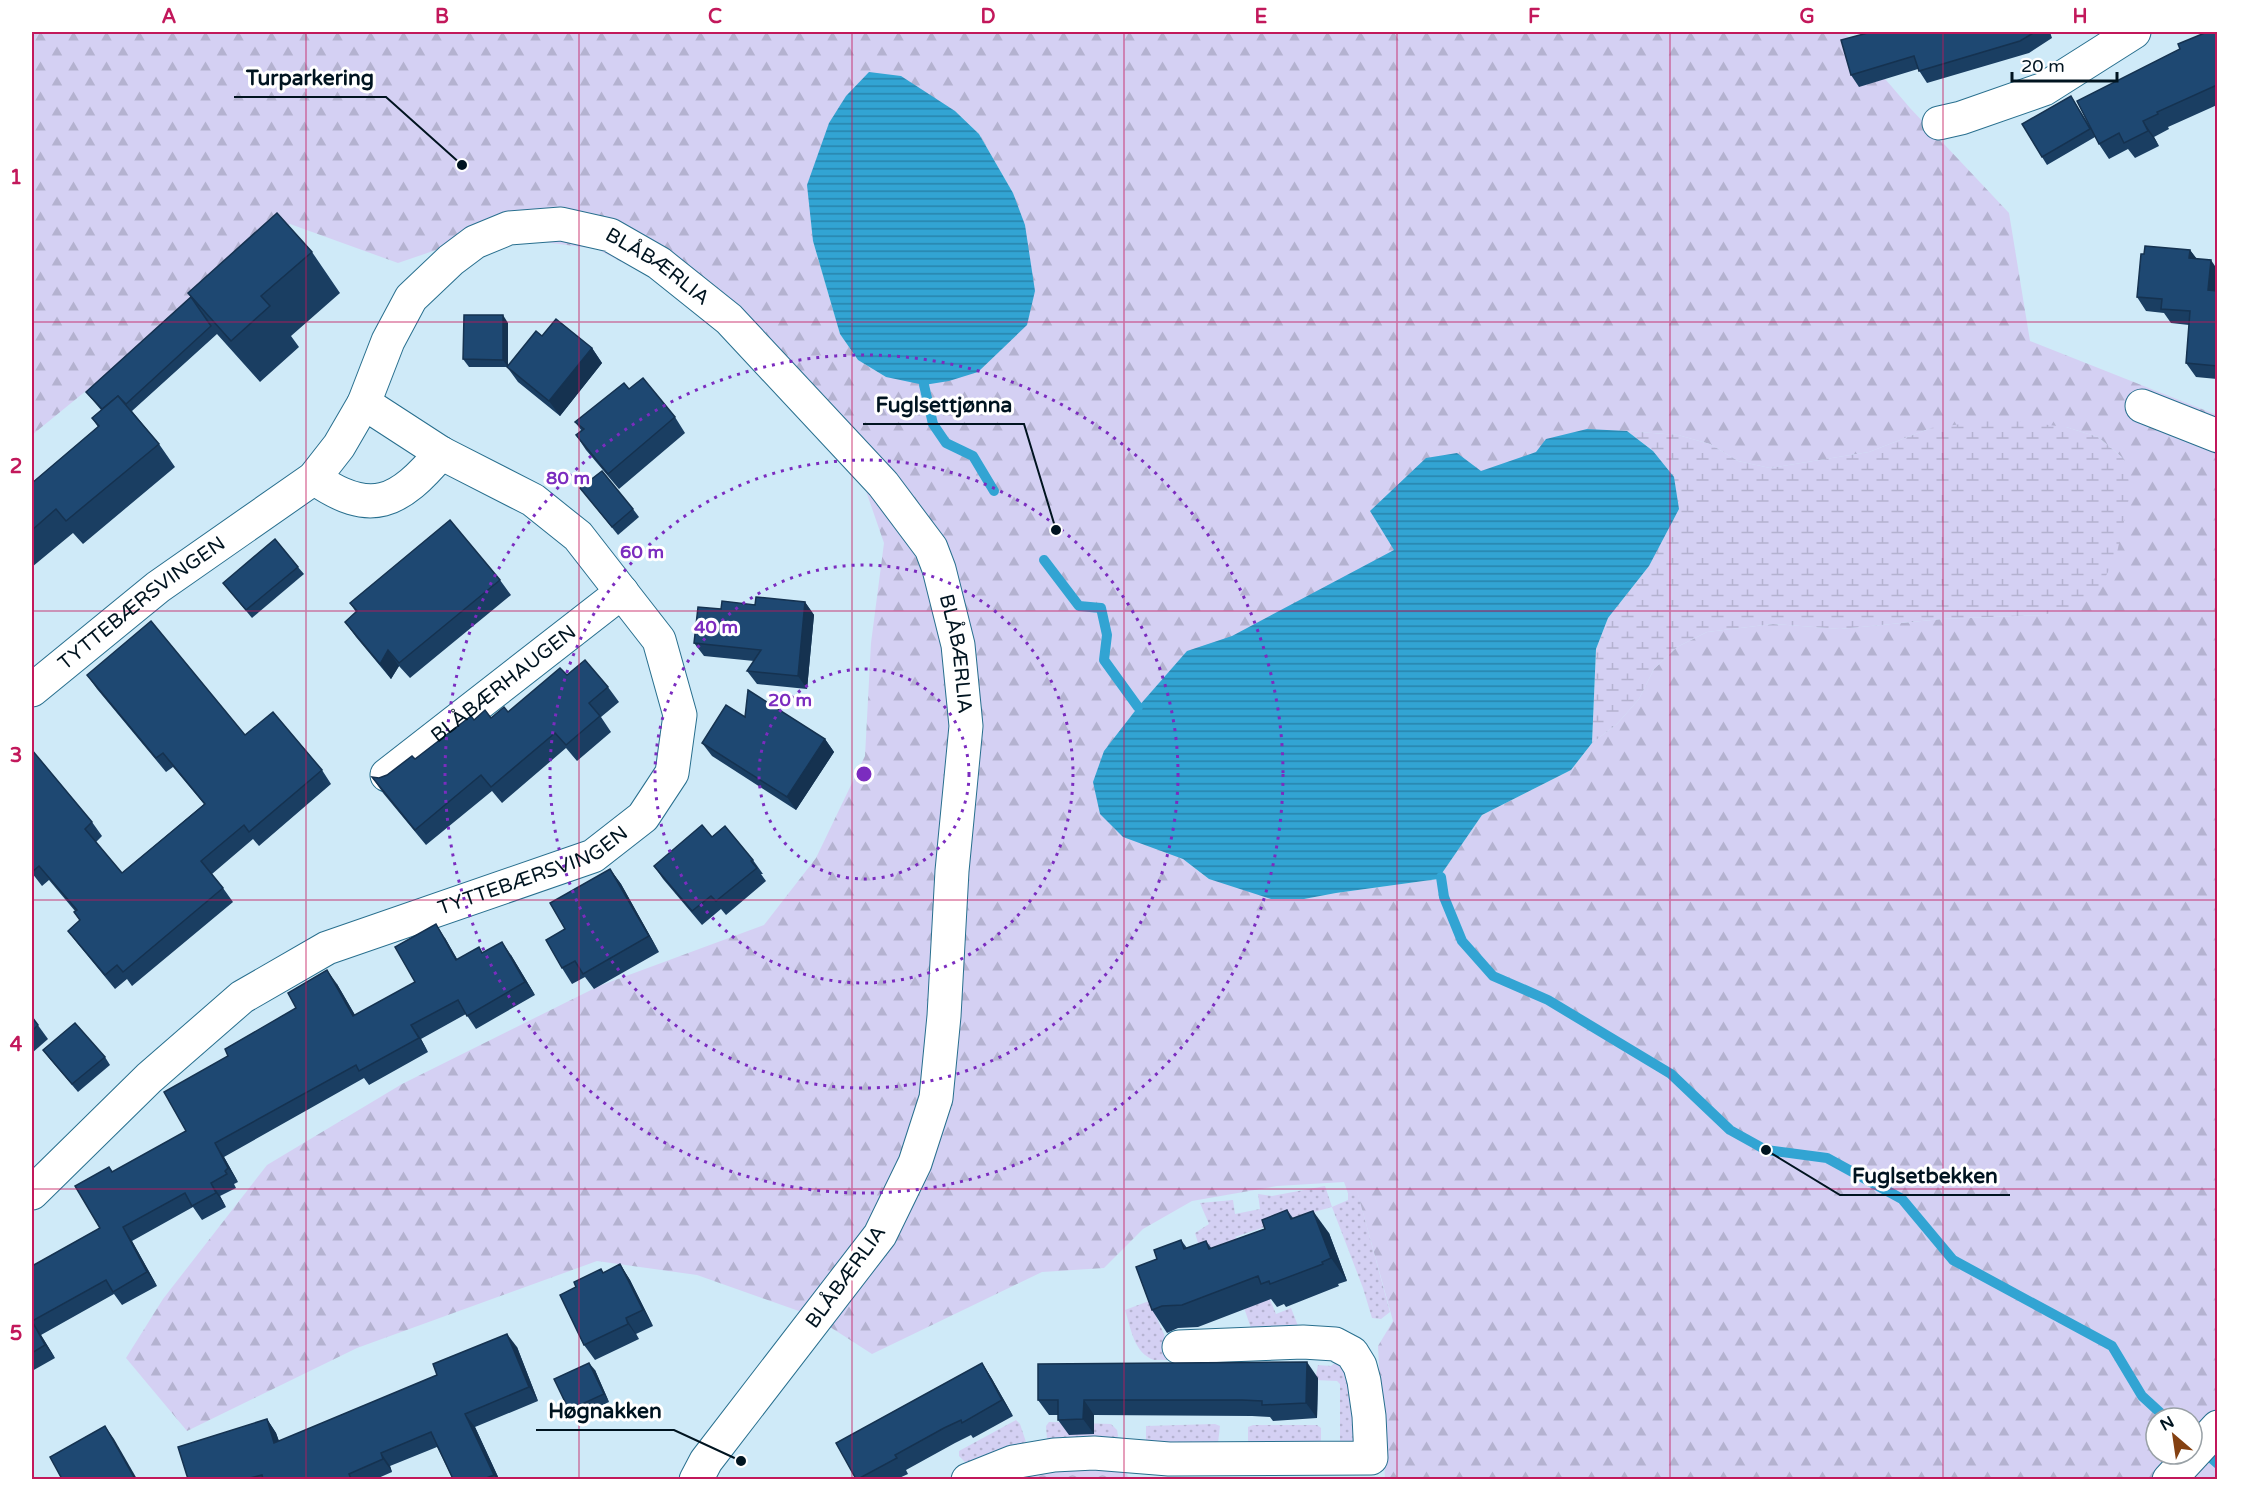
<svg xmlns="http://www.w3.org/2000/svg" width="2249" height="1511" font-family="'Varela Round',sans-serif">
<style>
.grass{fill:url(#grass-dots)}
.forest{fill:url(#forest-firs);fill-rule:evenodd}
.wetland{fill:url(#wetland-marsh)}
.park{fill:url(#park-crowns)}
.water{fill:url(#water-rules)}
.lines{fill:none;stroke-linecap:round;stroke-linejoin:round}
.stream{stroke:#32a4d3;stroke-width:10}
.minor-casing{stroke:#286f8e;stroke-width:35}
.minor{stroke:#fff;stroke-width:33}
.wall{fill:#1a3e62}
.shaded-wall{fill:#153250}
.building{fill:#1e4872;stroke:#153250;stroke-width:1.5}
.grid{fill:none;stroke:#c2185b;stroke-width:1.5;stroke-opacity:0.55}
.ring{fill:none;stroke:#7b2cbf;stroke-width:3;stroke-dasharray:3 6}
.labels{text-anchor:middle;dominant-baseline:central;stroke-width:6;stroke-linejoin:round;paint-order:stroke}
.street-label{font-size:20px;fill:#001420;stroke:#fff}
.centre{fill:#7b2cbf;stroke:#fff;stroke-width:3}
.ring-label{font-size:18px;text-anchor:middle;font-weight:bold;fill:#7b2cbf;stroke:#fff;stroke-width:6;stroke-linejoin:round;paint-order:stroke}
.leader{fill:none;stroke:#001420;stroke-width:2}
.callout-dot{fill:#001420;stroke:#fff;stroke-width:2}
.callout-label{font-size:21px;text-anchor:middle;font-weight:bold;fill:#001420;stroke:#fff;stroke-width:6;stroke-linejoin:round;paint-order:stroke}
.neatline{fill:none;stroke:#c2185b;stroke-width:2}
.grid-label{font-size:20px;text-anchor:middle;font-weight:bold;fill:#c2185b}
</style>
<defs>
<pattern id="grass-dots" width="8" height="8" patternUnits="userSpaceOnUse" patternTransform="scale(1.5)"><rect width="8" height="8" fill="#d4d0f3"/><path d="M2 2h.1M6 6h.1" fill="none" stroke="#b4b2d0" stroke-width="1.8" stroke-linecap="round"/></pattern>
<pattern id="forest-firs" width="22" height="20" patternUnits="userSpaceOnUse" patternTransform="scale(1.5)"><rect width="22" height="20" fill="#d4d0f3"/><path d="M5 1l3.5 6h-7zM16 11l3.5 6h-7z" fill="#b4b2d0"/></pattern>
<pattern id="wetland-marsh" width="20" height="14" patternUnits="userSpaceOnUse" patternTransform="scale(1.5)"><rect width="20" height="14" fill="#d4d0f3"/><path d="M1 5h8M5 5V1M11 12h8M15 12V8" fill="none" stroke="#b4b2d0"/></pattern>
<pattern id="park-crowns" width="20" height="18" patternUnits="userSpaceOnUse" patternTransform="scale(1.5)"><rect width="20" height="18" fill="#d4d0f3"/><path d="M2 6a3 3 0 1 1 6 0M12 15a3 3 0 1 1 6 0" fill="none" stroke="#b4b2d0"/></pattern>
<pattern id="water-rules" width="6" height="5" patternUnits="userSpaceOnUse" patternTransform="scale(1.5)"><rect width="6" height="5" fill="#32a4d3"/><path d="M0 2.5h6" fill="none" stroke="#2884ab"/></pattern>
</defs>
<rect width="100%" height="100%" fill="#cfeaf8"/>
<!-- grass -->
<g class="grass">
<path d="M1325 1186 1332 1207 1348 1200V1193L1357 1190 1390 1312 1381 1319 1372 1318 1363 1288 1332 1207 1285 1220 1235 1237 1249 1248 1276 1314 1291 1308 1302 1336 1252 1331 1242 1302 1199 1246 1195 1233 1209 1224 1200 1203 1233 1200 1235 1214 1260 1209 1258 1194 1272 1196Z"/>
<path d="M1149 1301 1164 1334 1168 1356 1328 1351 1352 1372 1354 1444 1340 1443V1384L1337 1381 1315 1380 1318 1365 1331 1366 1336 1362 1323 1357 1154 1360C1134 1353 1131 1329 1125 1310Z"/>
<path d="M1016 1420 1020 1424 1026 1442 967 1464 959 1456V1451Z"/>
<path d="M1049 1422 1111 1424 1117 1430 1118 1436 1116 1439 1051 1441 1047 1439 1046 1426Z"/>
<path d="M1215 1424 1220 1426 1218 1443 1165 1444 1146 1441V1426Z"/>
<path d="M1253 1425H1317L1321 1428V1440L1319 1443H1248V1427Z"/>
</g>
<!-- forest -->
<path class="forest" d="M32 32H1842L1851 39 1910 108 2009 213 2030 341 2217 415V1479H1385L1378 1346 1393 1321 1357 1191 1348 1193 1344 1182 1277 1186 1192 1201 1143 1229 1104 1268 1042 1272 872 1354 813 1316 697 1275 597 1261 357 1348 187 1431 126 1358 163 1299 267 1165 402 1084 599 986 764 925 816 858 865 756 871 643 884 543 858 468 735 322 597 249 483 234 398 263 290 224 32 435ZM955 111 979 134 1013 193 886 377 858 360 840 334 813 241ZM2066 427 2098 437 2124 459 2042 615 1942 619 1840 629 1773 624 1707 632 1677 647 1654 669 1639 699 1617 724 1592 743 1571 770 1482 815 1438 879 1336 893 1304 899 1209 879 1183 859 1125 725 1138 707 1627 431 1678 435 1710 444 1738 461 1770 468 1869 452 1931 428ZM2156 1418H2192V1454H2156Z"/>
<!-- wetland -->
<path class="wetland" d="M2000 419 2066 427 2098 437 2124 459 2131 490 2116 557 2100 587 2074 608 2042 615 1942 619 1840 629 1773 624 1707 632 1677 647 1654 669 1639 699 1617 724 1592 743 1596 649 1608 618 1649 566 1653 451 1627 431 1678 435 1710 444 1738 461 1770 468 1869 452 1931 428Z"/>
<!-- park -->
<path class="park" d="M1090 1467 1127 1471 1128 1480H1005Z"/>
<!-- water -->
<g class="water">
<path d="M869 72 901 76 955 111 979 134 1013 193 1025 225 1035 291 1027 325 978 372 949 381 924 385 886 377 858 360 840 334 813 241 807 185 829 123 846 96Z"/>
<path d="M1587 429 1627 431 1653 451 1674 477 1679 509 1649 566 1608 618 1596 649 1592 743 1571 770 1482 815 1438 879 1336 893 1304 899H1271L1209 879 1183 859 1123 837 1100 814 1093 782 1104 751 1138 707 1187 651 1232 636 1394 550 1370 511 1426 458 1457 453 1481 471 1536 452 1546 439Z"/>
</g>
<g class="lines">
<!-- stream -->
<g class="stream">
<path d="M924 385 933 424 946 443 973 456 994 491"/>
<path d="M1044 560 1079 606 1101 608 1107 635 1104 660 1138 707"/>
<path d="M1441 877 1444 897 1462 941 1493 976 1548 1000 1671 1074 1730 1130 1766 1150 1827 1158 1902 1199 1953 1260 2112 1346 2142 1396 2166 1418"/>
<path d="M2201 1449 2218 1464"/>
</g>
<!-- minor casing -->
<g class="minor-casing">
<g id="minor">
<path d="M1939 123 1961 118 2044 89 2134 32"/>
<path d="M2142 406 2218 436"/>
<path d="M314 478C371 518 399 503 441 453"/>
<path id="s1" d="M32 690 158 587 314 478 339 446 364 403 388 341 411 298 451 260 475 242 509 228 561 224 610 235 659 263 729 319 883 484 931 548 939 569 958 645 966 726 952 871 944 1016 936 1098 915 1163 880 1235 706 1461 696 1480"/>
<path id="s2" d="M387 775 622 592"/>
<path id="s3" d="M32 1193 149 1078 242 997 327 948 593 856 643 817 672 773 680 715 659 640 578 536 533 500 441 453 364 403"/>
<path d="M968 1480 1013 1462 1054 1455 1094 1453 1169 1459 1371 1458 1369 1416 1364 1381 1360 1366 1352 1353 1335 1344 1303 1342 1179 1347"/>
<path d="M2169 1480 2218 1427"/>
</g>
</g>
<!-- minor -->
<use href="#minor" class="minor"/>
</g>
<!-- wall -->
<g class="wall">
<path d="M1871 32H2050L2052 38 2029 53 1927 83 1918 69 1859 87 1851 75Z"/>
<path d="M2217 32V105L2168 127 2169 129 2154 137 2159 146 2135 158 2128 149 2109 159 2099 144 2095 137 2047 165 2042 157 2071 96 2091 128Z"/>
<path d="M2190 250 2197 259 2217 269V379L2196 377 2186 363 2189 325 2171 323 2164 313 2146 311 2137 297Z"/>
<path d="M312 252 340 293 291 336 299 347 260 382 217 334 132 411 159 444 175 467 83 544 73 533 32 567V483L98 427 92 418 101 410 86 392 191 297 188 293Z"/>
<path d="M508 323V365L542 336 592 348 602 363 560 416 518 382 507 367H469L463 359Z"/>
<path d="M629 389 675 417 685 433 619 489 586 450 576 435 581 430 575 422Z"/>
<path d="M580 488 633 509 639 517 618 535Z"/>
<path d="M298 567 304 574 252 618 223 583Z"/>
<path d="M500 580 511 595 410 678 399 666 391 679 356 637 345 622 356 612 350 603Z"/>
<path d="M805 602 814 615 807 689 757 684 747 671 754 661 704 656 694 643 721 609 755 605Z"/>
<path d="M87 675 245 735 322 770 331 784 259 846 253 839 212 874 223 888 233 902 132 986 127 979 115 989 78 944 68 931 80 921 74 912 75 911 49 880 42 886 32 873V750L92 822 102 836 96 842 122 873 204 804 173 767 166 772 97 689Z"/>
<path d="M608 687 619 702 601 717 611 732 577 761 566 748 502 803 492 791 426 845 383 793 372 777 379 778 387 775 415 759 474 720 491 718 508 712Z"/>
<path d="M745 717 825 739 834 752 796 810 712 756 702 743Z"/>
<path d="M753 860 763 874H761L766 881 726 915 721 909 702 925 663 879 654 866Z"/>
<path d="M610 869 621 884 659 952 594 989 585 977 572 984 562 968 565 929Z"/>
<path d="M445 938 457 959 483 953 511 955 535 995 476 1029 466 1014 421 1039 428 1052 369 1085 364 1078 224 1157 238 1182 234 1184 236 1188 220 1196 226 1207 202 1220 193 1207 132 1241 157 1286 122 1305 114 1294 41 1335 55 1358 32 1371V1266L100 1228 109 1167 113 1172 186 1131 228 1056 337 984 355 1015 415 982Z"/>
<path d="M32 1017 48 1039 32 1053Z"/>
<path d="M43 1050 105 1057 110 1065 78 1092 49 1058Z"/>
<path d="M1287 1210 1293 1218 1329 1233 1347 1281 1338 1284 1339 1286 1286 1307 1284 1304 1277 1307 1271 1299 1198 1327 1178 1328 1167 1333 1152 1310 1157 1259 1181 1240 1187 1248 1206 1241 1212 1249 1265 1229Z"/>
<path d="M620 1264 630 1280 653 1326 636 1334 639 1339 595 1360 584 1345Z"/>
<path d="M517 1347 538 1401 475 1427 499 1479H453L437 1447 390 1466 392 1472 376 1479H188L267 1419 276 1433 279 1441Z"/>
<path d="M982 1363 992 1379 1013 1416 973 1438 971 1435 955 1443 906 1470 908 1474 897 1479H856Z"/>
<path d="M595 1370 609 1402 574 1418 569 1410Z"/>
<path d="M1318 1378 1317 1418 1273 1421 1270 1417 1252 1416 1094 1415V1434L1069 1435 1058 1420V1415H1049L1038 1400Z"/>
</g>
<!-- shaded-wall -->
<g class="shaded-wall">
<path d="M2143 121 2154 137 2159 146 2148 131Z"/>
<path d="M2190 250 2200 264 2189 258Z"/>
<path d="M2211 260 2217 269V304L2208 290Z"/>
<path d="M503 315 508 323V367L503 360Z"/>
<path d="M592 348 602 363 560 416 549 401Z"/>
<path d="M805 602 814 615 807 689 798 676Z"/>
<path d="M388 650 399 666 391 679 380 664Z"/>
<path d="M825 739 834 752 796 810 787 797Z"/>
<path d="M610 869 621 884 659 952 649 936Z"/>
<path d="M436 924 445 938 465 973 456 960Z"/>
<path d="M502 942 511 955 535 995 525 982Z"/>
<path d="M327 970 337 984 363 1029 353 1016Z"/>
<path d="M411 1025 421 1039 428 1052 419 1038Z"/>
<path d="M215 1143 224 1157 238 1182 228 1168Z"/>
<path d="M211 1183 220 1196 226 1207 216 1193Z"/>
<path d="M1313 1211 1329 1233 1347 1281 1331 1258Z"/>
<path d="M123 1227 132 1241 157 1286 147 1272Z"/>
<path d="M620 1264 630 1280 653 1326 643 1310Z"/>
<path d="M626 1318 636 1334 639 1339 628 1324Z"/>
<path d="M32 1321 41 1335 55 1358 45 1345Z"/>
<path d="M507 1334 517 1347 538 1401 529 1387Z"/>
<path d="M1307 1362 1318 1378 1317 1418 1306 1403Z"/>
<path d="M589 1363 595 1370 609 1402 604 1394Z"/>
<path d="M982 1363 992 1379 1013 1416 1002 1400Z"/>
<path d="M1084 1400 1094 1415V1434L1083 1419Z"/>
<path d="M465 1414 475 1427 499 1479H497L494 1475Z"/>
<path d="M267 1419 276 1433 284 1456 274 1443Z"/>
<path d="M105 1426 114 1439 137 1479H135Z"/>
<path d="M381 1453 390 1466 392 1472 383 1459Z"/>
</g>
<!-- building -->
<g class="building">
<path d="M1871 32H2035L2020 41 1919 71 1914 56 1851 75 1841 40Z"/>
<path d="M2207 32H2217V85L2157 112 2158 114 2143 121 2148 131 2124 143 2119 133 2099 144 2077 101 2180 49 2178 44Z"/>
<path d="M2071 96 2090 129 2042 157 2022 124Z"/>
<path d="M277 213 312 252 261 296 270 306 231 341 188 293Z"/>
<path d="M2145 246 2190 250 2189 258 2211 260 2208 290 2217 291V366L2186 363 2190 311 2161 309 2162 299 2137 297 2141 254H2144Z"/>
<path d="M191 297 211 326 126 404 118 396 102 409 86 392Z"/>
<path d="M464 315H503V360L463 359Z"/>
<path d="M556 319 592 348 549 401 507 367 536 331 542 336Z"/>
<path d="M643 378 675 417 608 474 576 435 584 429 575 422 624 383 629 389Z"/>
<path d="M118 396 159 444 66 521 56 509 32 530V483L99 426 92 418Z"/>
<path d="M602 471 633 509 612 527 580 488Z"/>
<path d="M450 520 500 580 399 663 388 650 380 664 345 622 357 611 350 603Z"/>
<path d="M275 539 298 567 246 610 223 583Z"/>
<path d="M756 597 805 602 798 676 747 671 761 650 694 643 698 607 721 609 722 601 755 605Z"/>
<path d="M151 621 245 735 273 712 322 770 249 832 244 825 201 861 223 888 123 972 117 965 105 975 68 931 80 920 74 912 77 910 39 866 32 872V750L92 822 85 829 122 873 205 804 163 753 156 758 87 675Z"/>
<path d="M585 660 608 687 589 703 600 716 566 745 555 733 491 787 481 775 415 830 372 777 379 778 387 775 412 756 415 759 471 716 474 720 485 710 491 718 504 707 508 712 560 668 567 675Z"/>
<path d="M748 690 825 739 787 797 702 743 726 705 745 717Z"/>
<path d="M702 825 712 837 725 826 753 860 751 861 757 868 716 901 711 896 692 911 654 866Z"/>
<path d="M610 869 649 936 583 974 575 961 562 968 546 940 565 929 550 903Z"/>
<path d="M436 924 456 960 479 947 482 953 502 942 525 982 467 1016 458 1000 411 1025 419 1038 359 1071 356 1065 215 1143 228 1168 225 1171 227 1174 211 1183 216 1193 192 1206 185 1193 123 1227 147 1272 113 1292 106 1280 32 1321 45 1345 32 1353V1266L100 1228 75 1186 109 1167 112 1172 186 1131 164 1092 228 1056 225 1049 296 1008 288 993 327 970 353 1016 415 982 395 947Z"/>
<path d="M32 1017 38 1025 32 1031Z"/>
<path d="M75 1023 105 1057 72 1084 43 1050Z"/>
<path d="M1287 1210 1291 1219 1313 1211 1331 1258 1322 1262 1323 1264 1270 1284 1269 1281 1261 1284 1258 1276 1182 1305 1162 1306 1152 1310 1136 1267 1157 1259 1154 1250 1181 1240 1184 1249 1206 1241 1209 1249 1265 1229 1262 1220Z"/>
<path d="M620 1264 643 1310 626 1318 628 1324 584 1345 560 1295 576 1287 574 1282 601 1269 603 1273Z"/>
<path d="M507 1334 529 1387 465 1414 494 1475 484 1479H453L431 1432 381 1453 383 1459 349 1474 351 1479H263L262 1475 246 1479H188L178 1447 267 1419 274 1443 437 1375 433 1364Z"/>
<path d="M1307 1362 1306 1403 1262 1405V1401L1242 1400H1084L1083 1419 1058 1420V1400H1038V1364Z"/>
<path d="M589 1363 604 1394 569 1410 554 1379Z"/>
<path d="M982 1363 1002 1400 962 1423 961 1420 944 1428 895 1455 897 1458 858 1479H856L836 1443Z"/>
<path d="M105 1426 135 1479H62L50 1457Z"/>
</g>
<!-- grid -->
<path class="grid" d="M306 32V1480M579 32V1480M852 32V1480M1124 32V1480M1397 32V1480M1670 32V1480M1943 32V1480M32 322H2218M32 611H2218M32 900H2218M32 1189H2218"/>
<!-- distance rings -->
<g class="ring">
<circle cx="864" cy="774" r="105"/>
<circle cx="864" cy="774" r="209"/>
<circle cx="864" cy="774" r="314"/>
<circle cx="864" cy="774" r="419"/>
</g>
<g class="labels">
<!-- street labels -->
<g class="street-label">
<text stroke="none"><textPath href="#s1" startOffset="840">BLÅBÆRLIA</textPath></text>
<text stroke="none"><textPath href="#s1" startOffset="140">TYTTEBÆRSVINGEN</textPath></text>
<text stroke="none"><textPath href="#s1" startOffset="1344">BLÅBÆRLIA</textPath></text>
<text stroke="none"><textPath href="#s2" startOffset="148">BLÅBÆRHAUGEN</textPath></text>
<text stroke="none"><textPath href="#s3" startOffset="606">TYTTEBÆRSVINGEN</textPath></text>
<text transform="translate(846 1277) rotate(-54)">BLÅBÆRLIA</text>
</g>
</g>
<circle cx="864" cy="774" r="9" class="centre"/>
<g class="ring-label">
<text x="568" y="484">80 m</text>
<text x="642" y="558">60 m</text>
<text x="716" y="633">40 m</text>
<text x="790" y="706">20 m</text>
</g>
<!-- callouts -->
<path class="leader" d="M462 165L386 97H234M1056 530L1024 424H863M1766 1150L1840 1195H2010M741 1461L674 1430H536"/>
<g class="callout-dot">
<circle cx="462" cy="165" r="6"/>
<circle cx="1056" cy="530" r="6"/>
<circle cx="1766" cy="1150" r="6"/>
<circle cx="741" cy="1461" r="6"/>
</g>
<g class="callout-label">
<text x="310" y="85">Turparkering</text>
<text x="944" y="412">Fuglsettjønna</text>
<text x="1925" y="1183">Fuglsetbekken</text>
<text x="605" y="1418">Høgnakken</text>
</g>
<!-- border -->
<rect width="2249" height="1511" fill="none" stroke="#ffffff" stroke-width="66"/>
<!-- north arrow -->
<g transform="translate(2174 1436) rotate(331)"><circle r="28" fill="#ffffff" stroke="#99a1a6" stroke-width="1.5"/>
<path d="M0-4.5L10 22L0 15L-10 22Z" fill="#844112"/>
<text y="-9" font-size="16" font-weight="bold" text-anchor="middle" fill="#001420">N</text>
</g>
<!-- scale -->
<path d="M2012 72v9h105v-9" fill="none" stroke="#001420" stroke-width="3"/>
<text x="2021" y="72" font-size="18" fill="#001420" stroke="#ffffff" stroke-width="4.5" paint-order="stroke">20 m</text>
<rect x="33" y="33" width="2183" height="1445" class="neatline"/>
<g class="grid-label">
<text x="169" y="23">A</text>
<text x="442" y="23">B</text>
<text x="715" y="23">C</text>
<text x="988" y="23">D</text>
<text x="1261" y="23">E</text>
<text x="1534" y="23">F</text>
<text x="1807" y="23">G</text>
<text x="2080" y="23">H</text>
<text x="16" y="184">1</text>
<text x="16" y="473">2</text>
<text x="16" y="762">3</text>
<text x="16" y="1051">4</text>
<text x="16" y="1340">5</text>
</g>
</svg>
